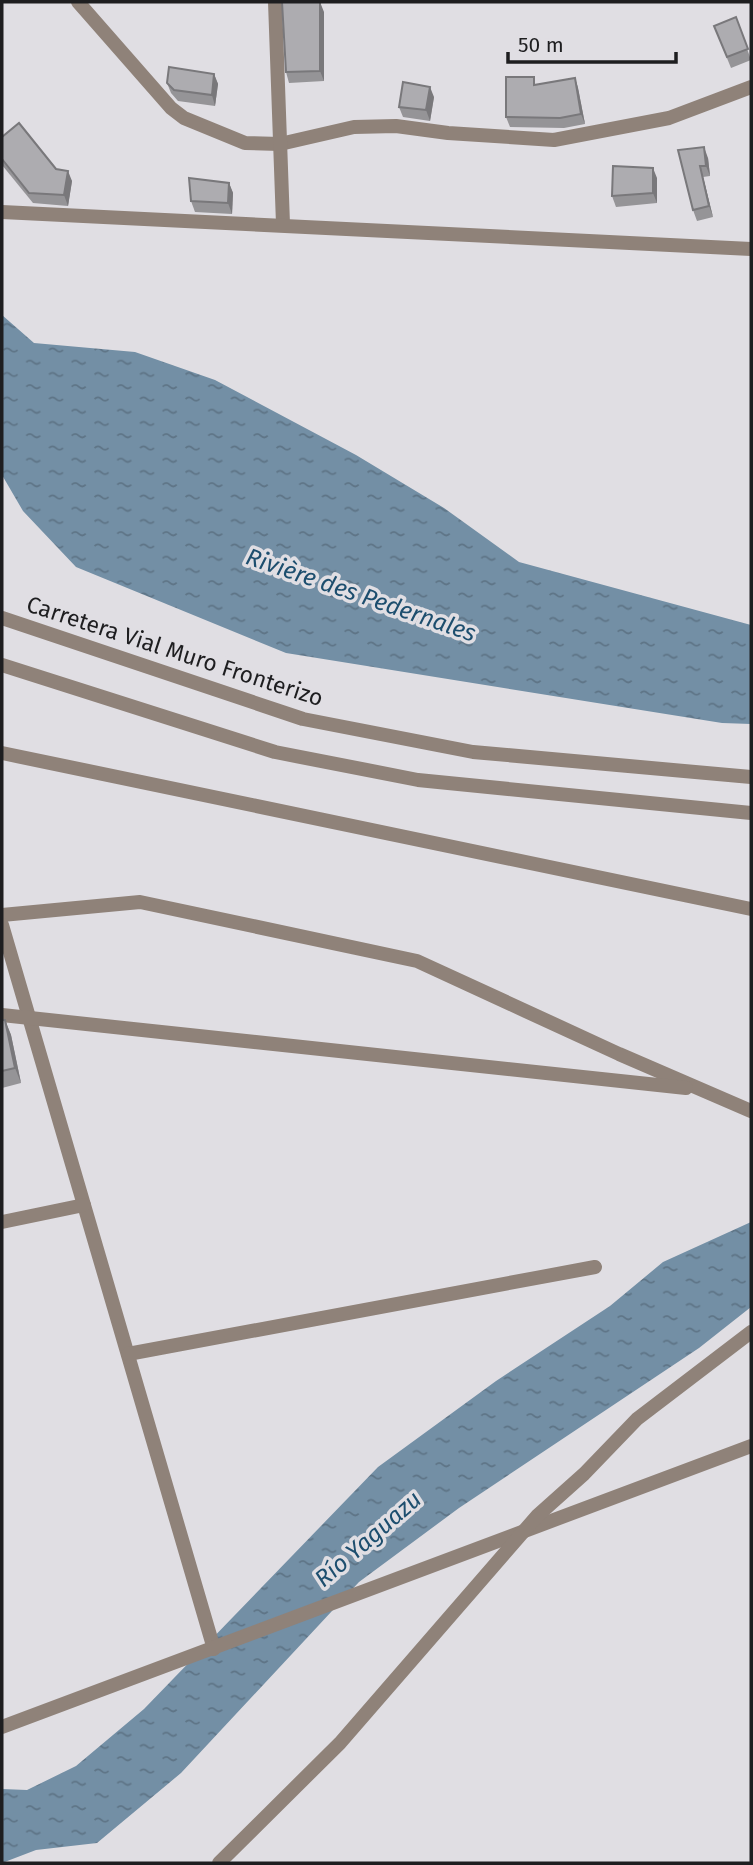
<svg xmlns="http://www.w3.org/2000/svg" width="753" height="1865" font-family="'Fira Sans',sans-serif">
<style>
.water{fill:url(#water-ripples)}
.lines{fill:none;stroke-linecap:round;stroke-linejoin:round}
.minor{stroke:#8f8279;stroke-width:14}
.tertiary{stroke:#8f8279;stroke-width:14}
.wall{fill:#959497}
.shaded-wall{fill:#79787b}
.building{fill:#adacb0;stroke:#79787b;stroke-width:2}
.labels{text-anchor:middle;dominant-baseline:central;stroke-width:7;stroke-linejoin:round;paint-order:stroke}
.street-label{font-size:23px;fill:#1e1e20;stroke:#e0dee3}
.water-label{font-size:24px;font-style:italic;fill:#1d4e6e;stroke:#e0dee3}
</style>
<defs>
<pattern id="water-ripples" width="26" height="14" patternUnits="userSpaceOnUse" patternTransform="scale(1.75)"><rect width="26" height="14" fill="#738fa5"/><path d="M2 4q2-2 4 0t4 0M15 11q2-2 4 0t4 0" fill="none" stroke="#5e7486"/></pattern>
</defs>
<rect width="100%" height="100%" fill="#e0dee3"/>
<!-- water -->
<g class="water">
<path d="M2 315 34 343 135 352 215 380 356 455 444 508 519 562 751 625V724L722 723 286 653 76 567 23 511 2 475Z"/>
<path d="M751 1222V1307L699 1348 459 1508 359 1582 181 1773 97 1843 36 1850 2 1863V1789L27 1790 76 1766 144 1709 378 1467 496 1381 610 1306 663 1262Z"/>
</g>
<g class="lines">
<!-- minor -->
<g class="minor">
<path d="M78 2 171 108 184 118 245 143 280 144 354 127 396 126 448 133 554 140 669 118 751 87"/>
<path d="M275 2 283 224"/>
<path d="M2 212 751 249"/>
<path d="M2 753 751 909"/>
<path d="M2 915 140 902 417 961 619 1054 751 1111"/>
<path d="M2 925 214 1649"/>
<path d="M2 1015 686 1088"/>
<path d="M2 1222 84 1205"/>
<path d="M128 1354 595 1267"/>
<path d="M2 1727 751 1446"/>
<path d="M219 1863 340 1743 537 1516 584 1474 637 1419 751 1332"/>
</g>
<!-- tertiary -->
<g class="tertiary">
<path d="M2 618 303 719 473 752 751 777"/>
<path d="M2 665 275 752 418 780 751 813"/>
</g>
</g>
<!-- wall -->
<g class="wall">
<path d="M324 12V81L289 83 286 72Z"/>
<path d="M736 17 751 60 731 68 714 26Z"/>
<path d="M214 74 218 84 215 106 178 101 171 93 167 83Z"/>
<path d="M575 78 578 88 585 124 564 128 510 127 506 117 537 85Z"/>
<path d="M434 97 430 121 403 117 399 107Z"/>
<path d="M2 137 56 169 72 181 68 206 33 203 2 165Z"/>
<path d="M678 150 708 158 710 176 703 177 713 217 697 221 693 210Z"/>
<path d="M657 178V203L616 207 612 196Z"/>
<path d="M229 183 233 193 232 214 195 212 191 201Z"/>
<path d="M2 1020H5L11 1035 21 1083 2 1088Z"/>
</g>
<!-- shaded-wall -->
<g class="shaded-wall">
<path d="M320 2 324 12V81L320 71Z"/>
<path d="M214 74 218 84 215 106 212 95Z"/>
<path d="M575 78 578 88 585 124 581 114Z"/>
<path d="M430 87 434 97 430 121 426 110Z"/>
<path d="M704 147 708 158 710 176 706 166Z"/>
<path d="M700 166 703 177 713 217 709 206Z"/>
<path d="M653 168 657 178V203L653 193Z"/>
<path d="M68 171 72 181 68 206 64 195Z"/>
<path d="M229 183 233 193 232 214 228 203Z"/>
<path d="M5 1020 11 1035 21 1083 15 1068Z"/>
</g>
<!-- building -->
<g class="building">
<path d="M282 2H320V71L286 72Z"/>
<path d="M736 17 748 49 727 57 714 26Z"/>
<path d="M169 67 214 74 212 95 174 90 167 83Z"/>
<path d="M506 77H534V85L575 78 581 114 560 118 506 117Z"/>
<path d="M403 82 430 87 426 110 399 107Z"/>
<path d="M19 123 56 169 68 171 64 195 29 193 2 159V137Z"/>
<path d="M704 147 706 166H700L709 206 693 210 678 150Z"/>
<path d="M613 166 653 168V193L612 196Z"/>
<path d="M189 178 229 183 228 203 191 201Z"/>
<path d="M2 1020H5L15 1068 2 1071Z"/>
</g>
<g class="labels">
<!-- street labels -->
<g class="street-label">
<text transform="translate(175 651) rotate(18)">Carretera Vial Muro Fronterizo</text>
</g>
<!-- water labels -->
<g class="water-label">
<text transform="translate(361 595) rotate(19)">Rivière des Pedernales</text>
<text transform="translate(368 1539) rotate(-41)">Río Yaguazu</text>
</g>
</g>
<!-- border -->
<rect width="753" height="1865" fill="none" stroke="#1e1e20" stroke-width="7"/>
<!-- scale -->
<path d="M508 52v10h168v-10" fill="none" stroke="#1e1e20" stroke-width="3.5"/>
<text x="518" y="52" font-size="21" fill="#1e1e20" stroke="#e0dee3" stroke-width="5" paint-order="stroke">50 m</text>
</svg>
